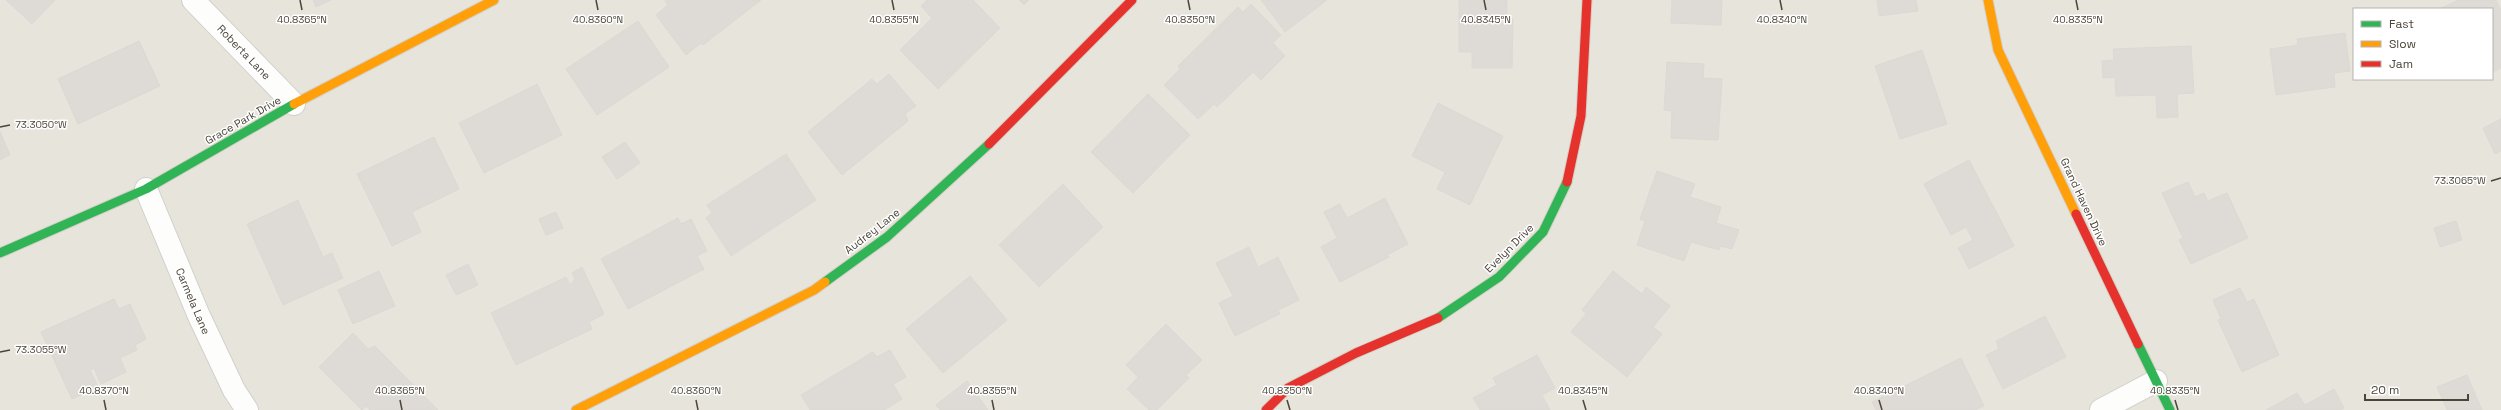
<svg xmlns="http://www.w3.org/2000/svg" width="2501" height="410" font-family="'Space Grotesk',sans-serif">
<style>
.residential{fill:#e7e4dc;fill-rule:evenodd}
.building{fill:#dedbd6;stroke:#dcd9d4}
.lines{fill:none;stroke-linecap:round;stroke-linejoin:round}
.street-casing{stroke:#d2d0cb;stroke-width:24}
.fast-casing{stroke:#d3cfc5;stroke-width:11}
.slow-casing{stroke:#d3cfc5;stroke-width:11}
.jam-casing{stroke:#d3cfc5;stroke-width:11}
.street{stroke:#fdfdfc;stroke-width:22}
.fast{stroke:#30b455;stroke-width:9}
.slow{stroke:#ff9f0a;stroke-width:9}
.jam{stroke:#e5322d;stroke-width:9}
.ticks{fill:none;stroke:#4b4439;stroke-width:1.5}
.labels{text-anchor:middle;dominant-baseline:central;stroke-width:3;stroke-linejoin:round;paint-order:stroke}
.street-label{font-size:11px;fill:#4b4439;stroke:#fff}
.ticks-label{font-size:10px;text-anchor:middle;fill:#4b4439;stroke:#fff;stroke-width:3;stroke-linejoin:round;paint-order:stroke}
</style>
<rect width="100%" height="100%" fill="#f4f2ee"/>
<!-- residential -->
<path class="residential" d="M0 0H2501V410H0ZM2354 9H2492V79H2354Z"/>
<!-- building -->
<g class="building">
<path d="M6 0H55L32 24Z"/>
<path d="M313 0H331L316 7Z"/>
<path d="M666 0H761L703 45 701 43 686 55 656 15 668 5 665 1Z"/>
<path d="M927 0H973L1000 28 938 89 900 50 932 18 921 6Z"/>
<path d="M1019 0H1029L1024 5Z"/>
<path d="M1261 0H1327L1285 32Z"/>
<path d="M1459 0H1507V19H1513L1512 68H1472V52H1459Z"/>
<path d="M1672 0H1722L1721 25 1671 23Z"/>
<path d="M1877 0H1916L1918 11 1879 16Z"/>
<path d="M2458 0H2496L2501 10V68L2492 72V9H2440Z"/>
<path d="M1251 4 1281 35 1273 43 1285 56 1261 80 1253 72 1217 107 1214 104 1198 119 1164 85 1180 69 1178 66 1238 7 1243 12Z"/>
<path d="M638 21 669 67 597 115 566 69Z"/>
<path d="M2345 33 2350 71 2334 73 2335 87 2276 95 2270 49 2298 45 2297 39Z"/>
<path d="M139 41 160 86 78 124 58 79Z"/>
<path d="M2191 46 2194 93 2177 94 2178 117 2157 118 2156 95 2116 96 2115 77 2103 78 2102 61 2114 60 2113 49Z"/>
<path d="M1922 50 1947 124 1900 139 1875 66Z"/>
<path d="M1667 62 1704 64 1703 78 1722 79 1718 140 1671 138 1672 111 1664 110Z"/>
<path d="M889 74 916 106 905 114 908 121 842 175 808 132 872 79 877 84Z"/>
<path d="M537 84 562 135 484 173 459 123Z"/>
<path d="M1148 94 1190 135 1133 193 1091 152Z"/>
<path d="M1438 103 1503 136 1470 205 1437 189 1445 172 1412 156Z"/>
<path d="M2501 119V151L2495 154 2483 128Z"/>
<path d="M0 131 10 155 0 160Z"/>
<path d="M434 137 459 189 412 212 421 232 392 246 357 174Z"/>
<path d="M625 142 640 163 617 179 602 157Z"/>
<path d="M786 154 816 200 731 256 706 218 712 213 707 205Z"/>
<path d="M1969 160 2014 246 1969 269 1958 248 1973 240 1966 227 1951 235 1924 184Z"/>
<path d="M1657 171 1695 184 1690 197 1721 207 1716 223 1739 230 1732 249 1720 246 1719 250 1691 242 1684 261 1637 245 1645 221 1640 219Z"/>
<path d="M2188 182 2195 197 2204 193 2208 201 2227 193 2248 238 2191 264 2179 240 2183 238 2162 193Z"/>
<path d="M1063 184 1103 227 1039 287 999 245Z"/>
<path d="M1385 198 1408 244 1387 255 1389 257 1340 282 1321 247 1337 238 1324 212 1340 204 1347 218Z"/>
<path d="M298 200 323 257 332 253 343 278 283 305 247 224Z"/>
<path d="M556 212 563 228 546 235 539 219Z"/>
<path d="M678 218 681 224 691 219 707 251 697 256 704 269 628 309 601 259Z"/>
<path d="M2456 221 2462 240 2440 247 2434 228Z"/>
<path d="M1249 247 1258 267 1278 257 1299 300 1278 310 1280 314 1235 336 1219 303 1233 296 1216 263Z"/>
<path d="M468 264 478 285 456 295 446 275Z"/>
<path d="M582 267 604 314 589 322 592 329 516 365 491 313 566 277 570 285 575 279 572 273Z"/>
<path d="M379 271 395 306 353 324 338 290Z"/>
<path d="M1613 271 1642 294 1646 287 1670 306 1653 327 1662 334 1627 377 1571 332 1586 314 1582 310Z"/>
<path d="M970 276 1007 320 943 373 906 329Z"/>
<path d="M2240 288 2247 302 2254 299 2279 355 2242 372 2218 320 2221 319 2213 300Z"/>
<path d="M114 299 119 309 130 304 146 339 135 345 137 350 120 358 126 372 101 384 94 368 90 370 98 387 72 399 41 332Z"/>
<path d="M2045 316 2066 357 2003 389 1986 355 1999 349 1996 341Z"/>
<path d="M1166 324 1202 360 1186 375 1189 378 1157 410H1149L1127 389 1138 377 1126 365Z"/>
<path d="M353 333 368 349 375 346 438 410H370L366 406 362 410 319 367Z"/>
<path d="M890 350 906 377 893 384 902 399 884 410H810L801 395 873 352 877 357Z"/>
<path d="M1537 355 1555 388 1542 395 1550 410H1480L1473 398 1497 385 1493 378Z"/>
<path d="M1961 358 1984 406 1975 410H1876L1872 402Z"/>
<path d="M2467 375 2482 410H2447L2437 387Z"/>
<path d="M967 381 988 410H940L936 405Z"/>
<path d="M2334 389 2344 408 2340 410H2266L2297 393 2305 405Z"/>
</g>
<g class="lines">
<!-- street casing -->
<g class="street-casing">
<g id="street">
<path d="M193 0 294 104"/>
<path d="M146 189 199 316 234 390 247 410"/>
<path d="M2101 410 2156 381"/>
</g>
</g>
<!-- fast casing -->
<g class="fast-casing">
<g id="fast">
<path d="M0 253 146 189 294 104"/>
<path d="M825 282 887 237 989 144"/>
<path d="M1438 318 1499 277 1543 232 1567 182"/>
<path d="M2138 344 2170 410"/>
</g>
</g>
<!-- slow casing -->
<g class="slow-casing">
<g id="slow">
<path d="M1988 0 1998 50 2076 214"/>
<path d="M294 104 494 0"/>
<path d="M576 410 814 290 825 282"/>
</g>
</g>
<!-- jam casing -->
<g class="jam-casing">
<g id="jam">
<path d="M989 144 1132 0"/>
<path d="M1567 182 1581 116 1587 0"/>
<path d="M2076 214 2138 344"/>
<path d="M1266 410 1288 388 1356 353 1438 318"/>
</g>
</g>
<!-- street -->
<use href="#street" class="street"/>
<!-- fast -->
<use href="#fast" class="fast"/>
<!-- slow -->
<use href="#slow" class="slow"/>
<!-- jam -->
<use href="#jam" class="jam"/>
</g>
<!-- ticks -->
<path class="ticks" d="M300 0 302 10M596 0 598 10M892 0 894 10M1188 0 1190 10M1484 0 1486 10M1780 0 1782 10M2076 0 2078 10M0 127 10 125M2491 181 2501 178M0 352 10 350M104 400 106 410M400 400 402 410M696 400 698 410M992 400 994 410M1287 400 1290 410M1583 400 1586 410M1879 400 1882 410M2175 400 2178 410"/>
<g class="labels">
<!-- street labels -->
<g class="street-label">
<text transform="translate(244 52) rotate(46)">Roberta Lane</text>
<text transform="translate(243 120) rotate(-30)">Grace Park Drive</text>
<text transform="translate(2084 202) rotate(65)">Grand Haven Drive</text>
<text transform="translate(872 231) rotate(-38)">Audrey Lane</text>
<text transform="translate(1509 248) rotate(-45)">Evelyn Drive</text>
<text transform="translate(193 301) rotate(67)">Carmela Lane</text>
</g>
</g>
<g class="ticks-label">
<text x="1190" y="23">40.8350°N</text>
<text x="1486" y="23">40.8345°N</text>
<text x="1782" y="23">40.8340°N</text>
<text x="2078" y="23">40.8335°N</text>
<text x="302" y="23">40.8365°N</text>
<text x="598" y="23">40.8360°N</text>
<text x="894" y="23">40.8355°N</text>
<text x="41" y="128">73.3050°W</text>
<text x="2460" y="184">73.3065°W</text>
<text x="41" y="353">73.3055°W</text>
<text x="104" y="394">40.8370°N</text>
<text x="400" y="394">40.8365°N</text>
<text x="696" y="394">40.8360°N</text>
<text x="992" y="394">40.8355°N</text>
<text x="1287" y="394">40.8350°N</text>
<text x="1583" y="394">40.8345°N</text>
<text x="1879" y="394">40.8340°N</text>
<text x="2175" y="394">40.8335°N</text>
</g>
<!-- legend -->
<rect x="2353" y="8" width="140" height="72" fill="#ffffff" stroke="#b7b4b0"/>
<rect x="2361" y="21" width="20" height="6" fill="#30b455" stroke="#b7b4b0"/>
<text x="2389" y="28" font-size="12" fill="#4b4439">Fast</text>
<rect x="2361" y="41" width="20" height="6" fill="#ff9f0a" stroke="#b7b4b0"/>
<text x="2389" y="48" font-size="12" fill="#4b4439">Slow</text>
<rect x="2361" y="61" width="20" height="6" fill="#e5322d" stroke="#b7b4b0"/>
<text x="2389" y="68" font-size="12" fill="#4b4439">Jam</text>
<!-- scale -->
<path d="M2365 394v6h103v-6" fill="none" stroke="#4b4439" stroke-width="2"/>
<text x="2371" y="394" font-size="12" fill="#4b4439" stroke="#ffffff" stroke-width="3" paint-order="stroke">20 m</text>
</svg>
